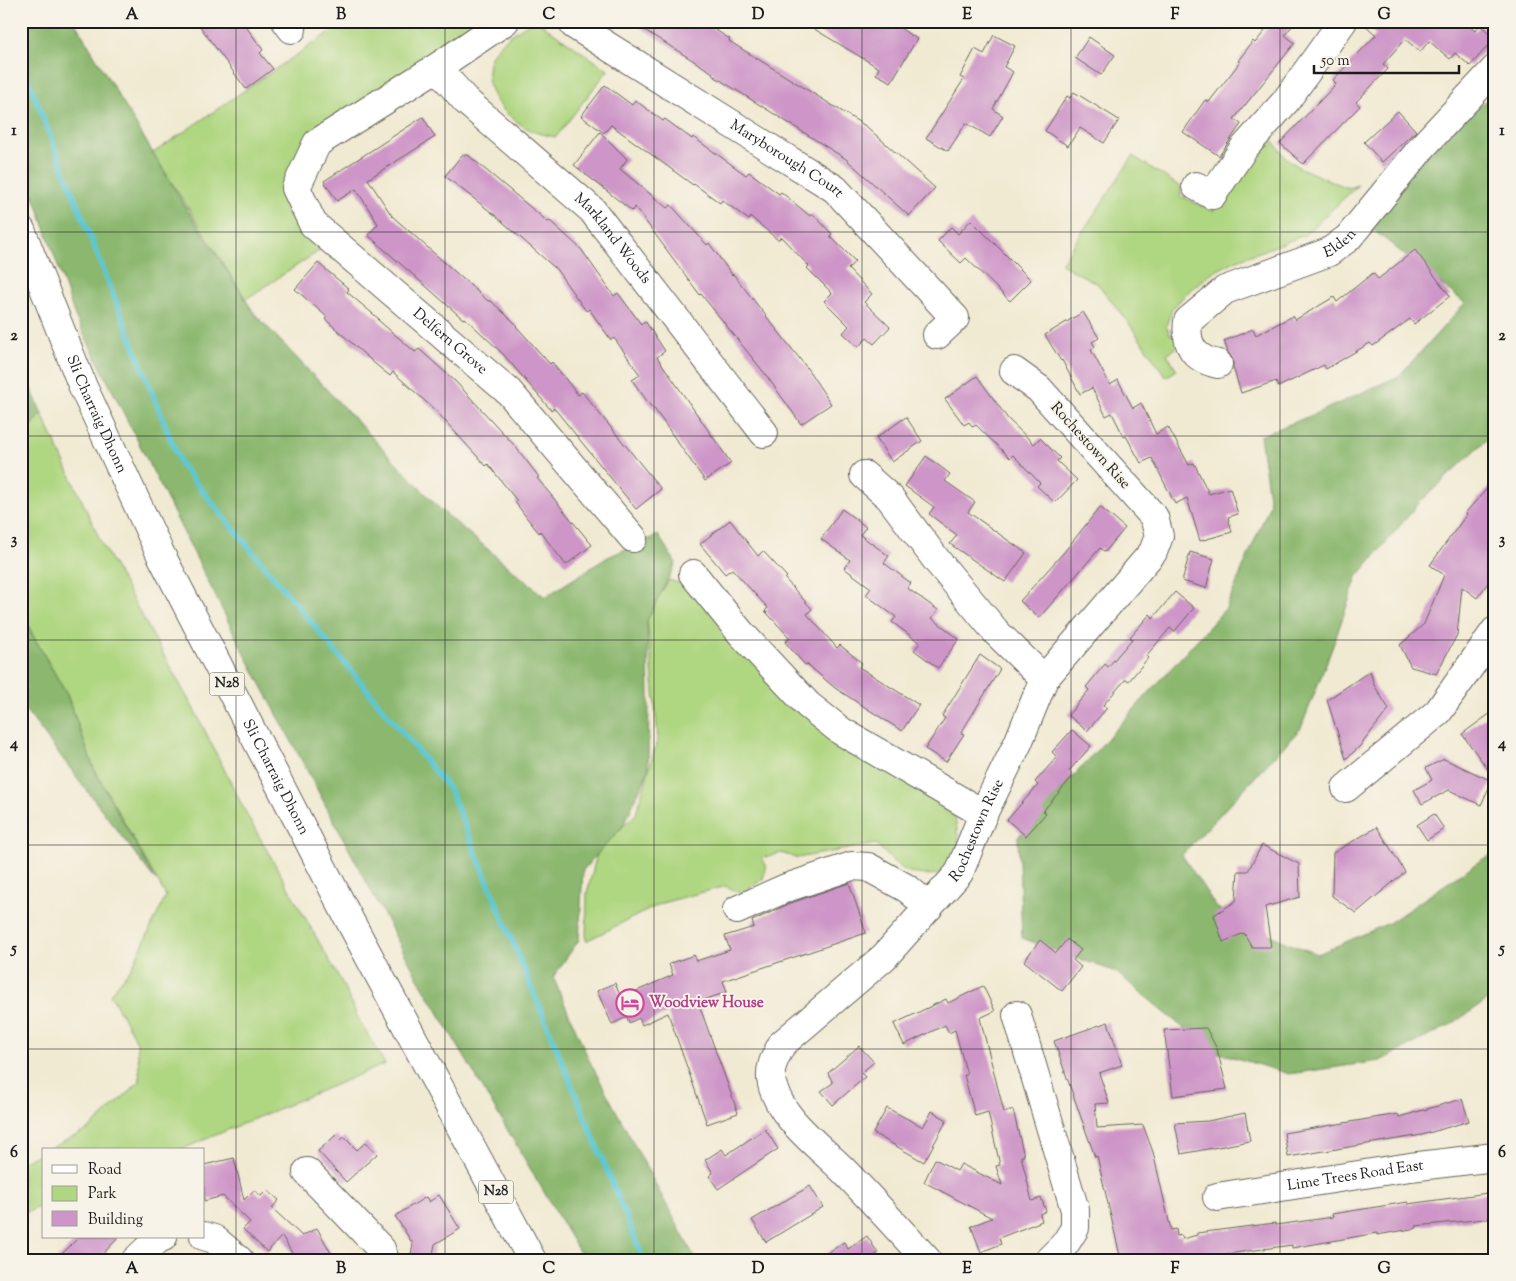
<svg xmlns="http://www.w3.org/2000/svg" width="1516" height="1281" font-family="'Sorts Mill Goudy',serif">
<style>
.green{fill:#afd680;stroke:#66794e}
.forest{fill:#8bb76e;stroke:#546a45}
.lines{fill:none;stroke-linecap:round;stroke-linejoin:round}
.stream{stroke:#5cc8d4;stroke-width:5.5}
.building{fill:#ce96c8}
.minor-casing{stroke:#67645c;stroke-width:30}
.highway-casing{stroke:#67645c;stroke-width:30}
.minor{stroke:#fff;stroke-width:28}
.highway{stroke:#fff;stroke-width:28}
.grid{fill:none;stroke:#1c1c1c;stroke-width:1;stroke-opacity:0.55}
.labels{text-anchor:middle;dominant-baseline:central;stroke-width:4;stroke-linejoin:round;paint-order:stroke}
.shield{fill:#f7f3e8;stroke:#5e5c59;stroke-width:1}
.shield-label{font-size:14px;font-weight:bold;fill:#1c1c1c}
.street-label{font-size:15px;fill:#1c1c1c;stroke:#f7f3e8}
.hotel-label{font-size:15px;font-weight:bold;fill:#b23c85;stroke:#f7f3e8;text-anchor:start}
.neatline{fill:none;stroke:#1c1c1c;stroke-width:2}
.grid-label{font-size:16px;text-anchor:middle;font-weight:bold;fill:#1c1c1c}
</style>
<rect width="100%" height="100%" fill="#f7f3e8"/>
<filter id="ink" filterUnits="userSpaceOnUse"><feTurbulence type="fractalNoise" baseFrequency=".02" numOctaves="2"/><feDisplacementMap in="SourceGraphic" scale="10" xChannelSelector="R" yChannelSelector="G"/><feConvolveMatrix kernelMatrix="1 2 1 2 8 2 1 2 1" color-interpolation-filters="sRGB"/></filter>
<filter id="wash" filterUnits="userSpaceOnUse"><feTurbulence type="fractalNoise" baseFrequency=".0096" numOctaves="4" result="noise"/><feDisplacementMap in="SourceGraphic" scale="20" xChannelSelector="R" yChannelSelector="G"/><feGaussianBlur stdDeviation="1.12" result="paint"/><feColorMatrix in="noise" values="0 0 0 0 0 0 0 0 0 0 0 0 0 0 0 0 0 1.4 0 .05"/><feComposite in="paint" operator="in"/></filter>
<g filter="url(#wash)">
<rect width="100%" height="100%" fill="#f1ead3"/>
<!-- green -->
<g class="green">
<path d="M346 21H479L396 77 298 154 322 249 246 299 153 153Z"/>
<path d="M533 21H537L608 70 556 137C547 135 538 134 530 130 508 118 488 99 488 74 488 66 489 59 494 52 504 38 519 29 533 21Z"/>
<path d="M1267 135 1278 147 1284 156 1300 168 1348 188 1358 185 1305 235 1235 261 1210 274 1188 292 1172 309 1166 326 1170 334 1177 336 1179 345 1167 354 1177 370 1166 377 1130 325 1098 284 1061 264 1133 156 1182 188 1180 196 1213 211 1254 148Z"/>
<path d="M42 414 102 544 197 715 247 815 341 981 359 1020 385 1064 180 1150H47L89 1129 140 1081 137 1042 110 994 132 967 166 896 94 769 67 695 31 632 21 603V438Z"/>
<path d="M669 580 685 585 943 802 955 818 959 842 955 858 941 874C905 878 900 868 876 844L797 858 781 853 762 858 766 865 763 879 741 894 726 886 662 903 586 941 587 893 598 850 636 814 658 738 647 615Z"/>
<path d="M44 1152V1205L21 1215V1162Z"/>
</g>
<!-- forest -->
<g class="forest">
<path d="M21 21H74L186 208 255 314 441 510 545 597 608 557 658 535 676 563 647 621 649 693 648 772 623 826 583 870 579 940 553 977 589 1060 696 1260H584L415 973 238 641 75 316 21 158Z"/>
<path d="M1495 92V432L1419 503 1357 577 1331 651 1301 728 1182 855 1217 908 1287 943 1318 954 1389 923 1481 860 1495 853V995L1452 1024 1380 1061 1289 1074 1210 1050 1116 972 1022 938 1018 837 1226 608 1270 504 1260 436 1317 413 1399 376 1465 303 1357 217Z"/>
<path d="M21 365 42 414 21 438Z"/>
<path d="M21 603 31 632 67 695 94 769 156 881 21 704Z"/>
</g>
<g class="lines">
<!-- stream -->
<path class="stream" d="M21 62 181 465 450 790 644 1260"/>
</g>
<g id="blocks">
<!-- building -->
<g class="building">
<path d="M196 21H242L263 50 260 53 273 69 246 89Z"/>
<path d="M630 21H701L730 39 729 41 867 127 935 188 909 216 846 159 712 75 713 73Z"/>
<path d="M801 21H889L917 39 891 82 876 74 879 68Z"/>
<path d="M1273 21H1296L1285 35 1295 43 1234 119 1241 124 1219 156 1183 132 1205 100 1209 102 1240 62 1238 61 1253 41 1255 43Z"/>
<path d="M1361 21H1464L1475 31 1480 25 1495 38 1470 66 1455 53 1450 59 1429 41 1420 52 1405 39 1383 64 1388 69 1356 102 1360 106 1303 164 1280 143 1336 84 1333 80 1376 35Z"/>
<path d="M994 35 1015 46 1004 67 1013 72 993 109 1003 116 990 137 966 123 948 151 926 138 964 79 960 77 975 49 984 54Z"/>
<path d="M1089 37 1115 55 1101 75 1075 58Z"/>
<path d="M605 85 632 105 635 100 663 121 665 119 692 139 693 137 746 175 749 172 779 194 781 192 810 216 812 213 832 234 830 236 855 261 848 269 872 294 864 302 890 327 874 344 867 338 858 347 843 333 849 326 824 301 832 293 807 268 809 266 781 237 778 240 751 217 749 220 722 200 720 203 694 184 693 185 611 125 604 133 581 116Z"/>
<path d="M1074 92 1119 120 1104 143 1080 128 1068 146 1045 131 1067 96 1070 98Z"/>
<path d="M1398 111 1416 131 1382 162 1364 142Z"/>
<path d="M423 117 435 137 368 179 392 216 488 301H491L517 325 516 326 550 364 552 362 578 395 582 392 661 489 636 509 554 408 551 410 503 354 465 318 463 319 368 235 378 224 356 189 337 201 324 181Z"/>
<path d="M600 132 627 159 620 169 667 208 671 205 707 245 709 243 732 275 733 274 807 368 831 404 801 424 766 375 701 294 700 295 635 207 632 211 574 165Z"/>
<path d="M462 155H468L548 222 550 221 581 249 614 296 618 293 641 324 645 321 665 351 657 357 731 463 705 481 653 407 652 408 632 380 640 375 627 356 614 338 611 340 589 309 586 311 556 269 496 216 445 176Z"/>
<path d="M971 220 1031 280 1010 301 966 258 961 263 938 241 951 227 958 234Z"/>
<path d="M1415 250 1450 296 1414 324 1410 319 1373 346 1370 343 1326 369 1324 365 1278 387 1276 381 1241 393 1233 367V360L1228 352 1224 341 1253 329 1256 335 1293 316 1295 320 1334 297 1337 302 1373 273 1378 279Z"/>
<path d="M318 263 349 289 347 292 379 319 378 320 415 352 419 349 455 381 515 446 539 477 537 478 592 545 566 565 540 531 539 533 527 518 515 502 517 501 488 464 486 466 436 411 393 372 390 376 374 363 325 319 327 317 295 289Z"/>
<path d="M1083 312 1099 338 1092 342 1095 347 1091 350 1110 385 1118 380 1133 408 1141 403 1156 434 1168 427 1189 465 1194 463 1209 494 1230 488 1238 514 1228 517 1232 532 1200 541 1187 498 1175 504 1152 458 1141 463 1126 436 1124 437 1112 413 1106 416 1092 388 1080 394 1062 360 1061 361 1045 335Z"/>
<path d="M977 376 1008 419 1034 444 1040 438 1060 458 1057 461 1077 480 1055 503 1037 486 1040 483 1013 455 1010 458 976 425 973 427 969 422 964 425 945 399Z"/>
<path d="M906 417 922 441 892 462 876 438Z"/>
<path d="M926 456 950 474 945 481 975 502 968 512 1026 553 1005 582 950 544 957 535 929 514 934 507 905 486Z"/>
<path d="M1495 480V573L1477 598 1462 587 1457 635 1436 674 1411 667 1400 645 1424 624 1444 575 1430 565 1467 514 1465 513Z"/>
<path d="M1100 507 1125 528 1105 552 1100 548 1039 618 1020 601 1065 551Z"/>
<path d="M842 509 866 527 860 535 889 556 884 563 911 583 907 588 938 610 932 618 959 639 938 668 914 650 920 643 892 622 896 617 866 595 871 588 844 568 850 560 821 539Z"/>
<path d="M730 520 758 556 763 551 787 577 785 579 812 609 807 614 837 648 840 645 862 663 859 667 919 705 902 731 835 688 807 664 805 665 785 642 790 638 765 611 768 608 732 569 725 574 700 544Z"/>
<path d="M1190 552 1214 559 1206 588 1182 581Z"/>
<path d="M1175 592 1194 608 1174 632 1170 628 1146 656 1148 658 1129 681 1126 679 1103 705 1107 708 1087 731 1068 715 1089 690 1086 687 1105 664 1108 667 1132 639 1130 637 1150 614 1153 618Z"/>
<path d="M980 655 1000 669 961 733 964 734 946 762 925 749 945 718 942 716Z"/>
<path d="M1370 671 1374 685 1389 709 1360 746 1346 759 1327 700Z"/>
<path d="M1495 710V779L1462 734Z"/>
<path d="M1072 730 1091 746 1069 771 1073 776 1043 811 1046 813 1026 836 1007 820 1038 785 1035 782 1057 757 1052 752Z"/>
<path d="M1444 759 1492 781 1481 805 1449 790 1422 804 1414 790 1432 780 1426 768Z"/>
<path d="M1434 814 1444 829 1427 840 1417 825Z"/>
<path d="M1377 827 1405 872 1356 913 1332 896 1333 853Z"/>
<path d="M1262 845 1299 864 1300 897 1265 907 1271 947H1252L1244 933 1223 942 1214 915 1236 901 1238 871H1248Z"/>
<path d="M849 883 866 933 723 981 727 992 698 1002 738 1113 707 1124 668 1013 642 1025 639 1018 629 1023 627 1017 612 1024 597 991 615 983 621 998 673 975 669 964 694 955 696 961 730 950 725 936 754 927 752 921 791 903Z"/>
<path d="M1067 939 1081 950 1073 960 1081 967 1062 991 1024 961 1040 940 1056 953Z"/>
<path d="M983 986 995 1011 980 1018 1004 1112 1013 1110 1024 1156H1021L1032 1201 1041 1198 1046 1211 1040 1214 1042 1221 999 1238 1001 1244 981 1252 971 1226 992 1218 924 1182 935 1159 957 1171 961 1164 1002 1185 996 1166 1000 1165 988 1112 975 1116 964 1075H967L955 1030 949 1033 945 1025 904 1045 894 1024 946 999 948 1003Z"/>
<path d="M1108 1022 1122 1065 1099 1073 1109 1103 1095 1104 1097 1128 1143 1125 1153 1152 1171 1230 1176 1229 1177 1236 1181 1235 1183 1239 1197 1235V1233L1275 1223 1276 1225 1333 1217 1332 1214 1408 1202V1204L1495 1192V1218L1416 1226 1417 1228 1377 1235V1233L1292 1248V1245L1184 1260H1121L1097 1156 1095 1157 1054 1041Z"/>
<path d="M1206 1028 1217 1049 1227 1089 1173 1096 1164 1030Z"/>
<path d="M859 1046 874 1062 861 1073 865 1077 833 1105 821 1091 833 1083 828 1073Z"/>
<path d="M1462 1099 1469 1121 1422 1135 1288 1157 1284 1133 1398 1114 1399 1117Z"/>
<path d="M887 1108 923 1127 932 1111 947 1120 924 1162 873 1133Z"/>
<path d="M1245 1113 1250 1141 1181 1154 1175 1123 1208 1121Z"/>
<path d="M765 1129 778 1149 718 1189 709 1176 713 1173 705 1160 722 1149 726 1155Z"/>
<path d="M336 1135 341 1140 344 1137 357 1150 366 1142 377 1154 346 1182 318 1151Z"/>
<path d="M234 1158 244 1200 254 1190 261 1196 267 1190 279 1200 272 1208 302 1236 317 1228 335 1260H296L282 1236 267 1252 243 1229 250 1222 223 1196 204 1201V1165Z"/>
<path d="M810 1186 823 1207 766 1242 752 1220Z"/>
<path d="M439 1195 460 1229 435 1244 432 1260H410L413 1244 395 1216 426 1197 429 1202Z"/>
<path d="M867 1236 878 1253 869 1260H817L844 1242 848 1249Z"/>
<path d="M79 1237H119L97 1260H56Z"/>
</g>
</g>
</g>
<g filter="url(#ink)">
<use href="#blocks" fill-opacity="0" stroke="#67645c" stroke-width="1"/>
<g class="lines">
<!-- minor casing -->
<g class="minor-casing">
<g id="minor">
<path d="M286 21 292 29"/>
<path id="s1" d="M505 21 439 66 317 143 296 188 313 224 509 392 633 538"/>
<path id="s2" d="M572 21 574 25 835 189 955 318 937 335"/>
<path id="s3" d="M439 66 446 78 466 101 592 210 764 433"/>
<path d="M1196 186 1212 195 1244 148 1285 102 1343 21"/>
<path id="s4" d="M1218 364C1194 359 1185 345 1188 321L1225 290 1329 252 1348 238 1424 145 1495 69"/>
<path d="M864 475 890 498 938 562 997 633 1044 679"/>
<path d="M693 574 740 632 808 705 841 731 975 809 984 812"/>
<path d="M1346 788 1438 712 1495 631"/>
<path d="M737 910 786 888 852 866 868 867 908 889 929 907"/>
<path d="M1017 1015 1075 1210V1228L1065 1244 1049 1260"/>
<path d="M307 1172 381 1249 385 1260"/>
<path id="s5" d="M1217 1197 1410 1167 1495 1157"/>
<path d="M204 1236 214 1239 239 1260"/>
<path d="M136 1260 158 1239 163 1237"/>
<path id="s6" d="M927 1260C900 1231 874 1202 846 1173 821 1147 781 1120 772 1084 768 1069 775 1057 782 1044L884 957 959 873 984 812 1018 743 1044 679 1153 552 1159 536 1154 517 1039 389 1014 371"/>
</g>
</g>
<!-- highway casing -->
<g class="highway-casing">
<g id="highway">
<path id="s7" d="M21 230 83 387 160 553 350 921 532 1260"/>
</g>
</g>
<!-- minor -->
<use href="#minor" class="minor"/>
<!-- highway -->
<use href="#highway" class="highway"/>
</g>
</g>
<!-- grid -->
<path class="grid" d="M236 21V1260M445 21V1260M654 21V1260M862 21V1260M1071 21V1260M1280 21V1260M21 232H1495M21 436H1495M21 640H1495M21 845H1495M21 1049H1495"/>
<!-- icons -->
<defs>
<g id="hotel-ring" transform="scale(1.4375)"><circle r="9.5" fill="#f7f3e8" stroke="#d1479c" stroke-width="1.5"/><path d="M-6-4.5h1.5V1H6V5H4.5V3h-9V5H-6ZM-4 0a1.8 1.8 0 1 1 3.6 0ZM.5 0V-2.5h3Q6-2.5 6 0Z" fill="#d1479c"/></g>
</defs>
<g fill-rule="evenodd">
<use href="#hotel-ring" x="630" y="1003"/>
</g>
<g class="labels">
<!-- shield labels -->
<g class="shield">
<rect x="209.5" y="672.5" width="35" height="23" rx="4"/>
<rect x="478.5" y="1180.5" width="35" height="23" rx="4"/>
</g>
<g class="shield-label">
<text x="227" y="684">N28</text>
<text x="496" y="1192">N28</text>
</g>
<!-- street labels -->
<g class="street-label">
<text stroke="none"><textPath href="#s2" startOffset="256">Maryborough Court</textPath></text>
<text stroke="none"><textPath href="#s3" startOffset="246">Markland Woods</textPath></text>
<text stroke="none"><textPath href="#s4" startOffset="232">Elden</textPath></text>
<text stroke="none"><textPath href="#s1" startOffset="494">Delfern Grove</textPath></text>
<text stroke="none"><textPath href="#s7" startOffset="199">Sli Charraig Dhonn</textPath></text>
<text transform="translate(1090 446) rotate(48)">Rochestown Rise</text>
<text stroke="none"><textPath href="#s7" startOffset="604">Sli Charraig Dhonn</textPath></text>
<text stroke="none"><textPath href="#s6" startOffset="571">Rochestown Rise</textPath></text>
<text stroke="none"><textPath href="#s5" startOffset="140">Lime Trees Road East</textPath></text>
</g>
<!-- hotel labels -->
<g class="hotel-label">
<text x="649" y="1003">Woodview House</text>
</g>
</g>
<!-- margin -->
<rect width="1516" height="1281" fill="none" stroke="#f7f3e8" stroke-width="55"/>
<!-- legend -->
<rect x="42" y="1148" width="162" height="90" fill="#f7f3e8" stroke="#9f9d96"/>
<rect x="52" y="1165" width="25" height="8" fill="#ffffff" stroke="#9f9d96"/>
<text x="88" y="1174" font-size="15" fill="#1c1c1c">Road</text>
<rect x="52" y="1186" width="25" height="15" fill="#afd680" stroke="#9f9d96"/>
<text x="88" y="1198" font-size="15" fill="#1c1c1c">Park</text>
<rect x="52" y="1211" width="25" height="15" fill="#ce96c8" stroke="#9f9d96"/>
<text x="88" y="1224" font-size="15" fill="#1c1c1c">Building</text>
<!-- scale -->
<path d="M1314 65v8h145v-8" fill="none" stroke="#1c1c1c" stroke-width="2.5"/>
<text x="1321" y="65" font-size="15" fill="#1c1c1c" stroke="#f7f3e8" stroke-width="4" paint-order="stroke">50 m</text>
<rect x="28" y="28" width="1460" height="1226" class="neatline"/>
<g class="grid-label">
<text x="132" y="19">A</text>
<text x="341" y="19">B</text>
<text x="549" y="19">C</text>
<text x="758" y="19">D</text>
<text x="967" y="19">E</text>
<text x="1175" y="19">F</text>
<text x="1384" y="19">G</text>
<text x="14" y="135">1</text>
<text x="1502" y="135">1</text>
<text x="14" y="340">2</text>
<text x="1502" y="340">2</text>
<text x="14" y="544">3</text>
<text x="1502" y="544">3</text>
<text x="14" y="748">4</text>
<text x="1502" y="748">4</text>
<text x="14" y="953">5</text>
<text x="1502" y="953">5</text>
<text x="14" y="1157">6</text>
<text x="1502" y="1157">6</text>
<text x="132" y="1273">A</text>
<text x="341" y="1273">B</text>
<text x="549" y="1273">C</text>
<text x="758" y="1273">D</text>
<text x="967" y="1273">E</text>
<text x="1175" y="1273">F</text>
<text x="1384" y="1273">G</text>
</g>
</svg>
